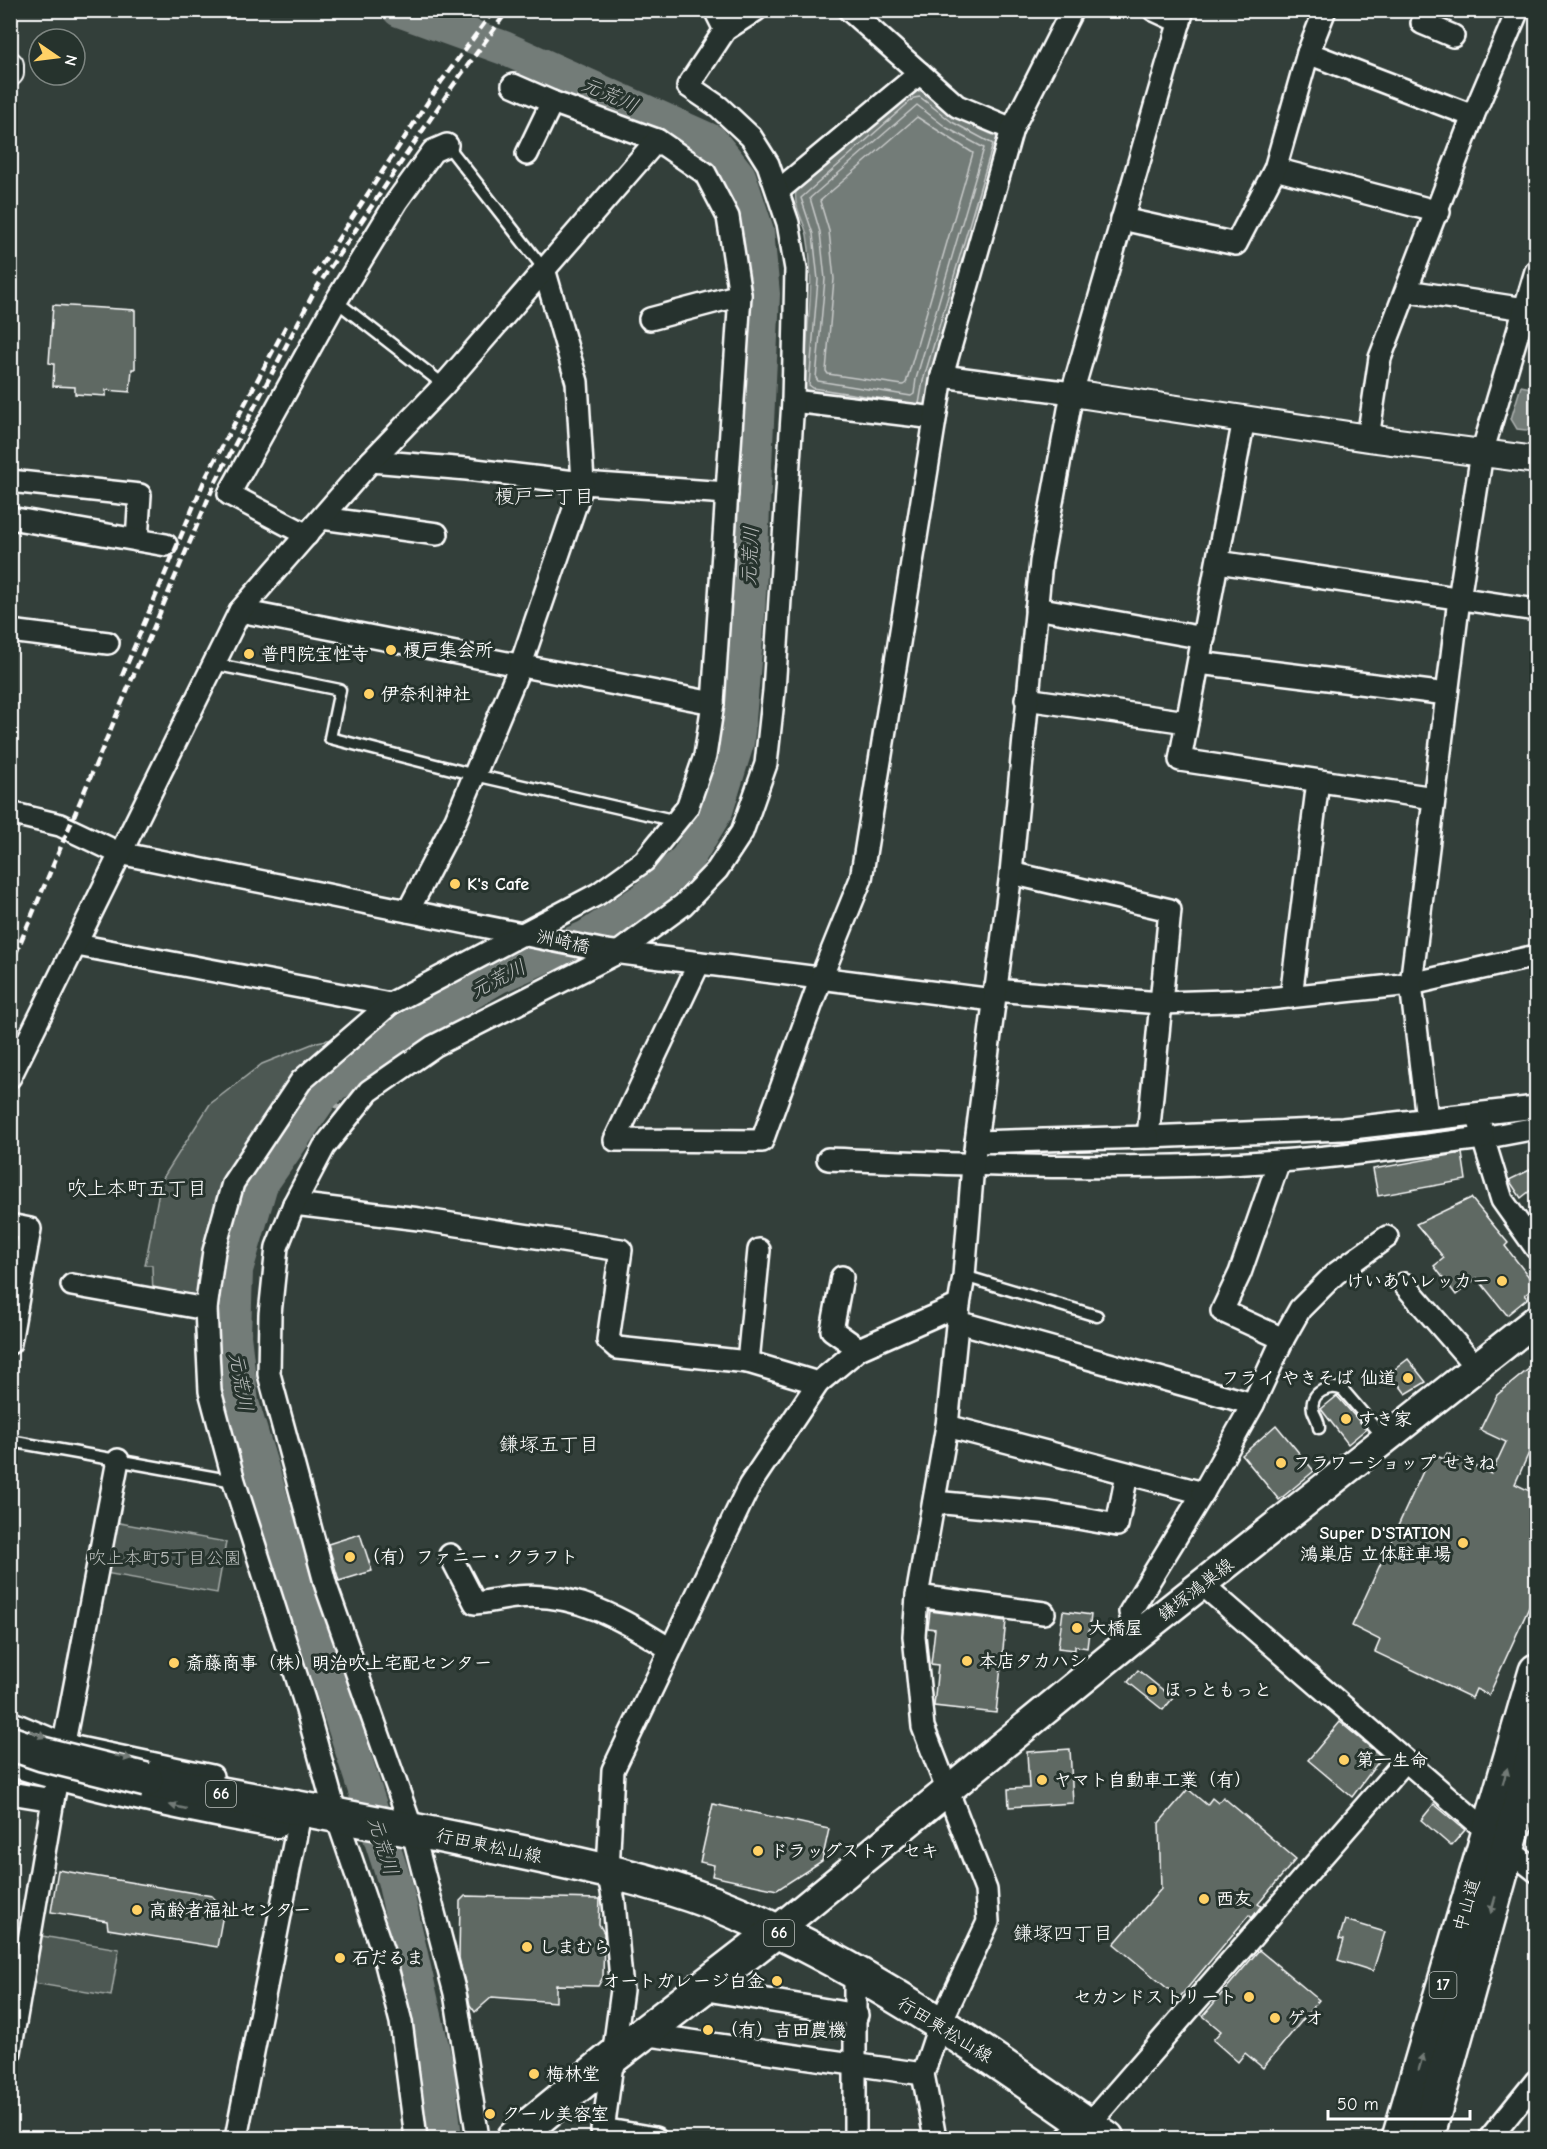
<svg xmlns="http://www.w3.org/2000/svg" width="1547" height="2149" font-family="'Comic Neue','Klee One',sans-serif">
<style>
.green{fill:#4d5853;stroke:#a6aca9;stroke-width:1.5}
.water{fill:#737b78;stroke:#abb0ae;stroke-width:1.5}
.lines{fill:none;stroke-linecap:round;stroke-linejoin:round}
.shore{stroke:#c7cac9;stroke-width:1.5}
.stream{stroke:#abb0ae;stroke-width:6}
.river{stroke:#737b78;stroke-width:34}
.building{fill:#5f6964;stroke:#fff;stroke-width:1.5}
.service-casing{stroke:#fff;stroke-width:15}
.minor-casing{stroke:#fff;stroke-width:26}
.tertiary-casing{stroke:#fff;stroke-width:30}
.secondary-casing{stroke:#fff;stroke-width:33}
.primary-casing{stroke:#fff;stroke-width:38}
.trunk-casing{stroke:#fff;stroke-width:38}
.service{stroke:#26332d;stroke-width:10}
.minor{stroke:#26332d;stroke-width:21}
.tertiary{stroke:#26332d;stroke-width:26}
.secondary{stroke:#26332d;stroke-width:28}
.primary{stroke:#26332d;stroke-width:33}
.trunk{stroke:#26332d;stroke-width:33}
.rail{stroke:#fff;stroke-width:4.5;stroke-dasharray:9 4.5;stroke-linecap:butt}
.primary-bridge-casing{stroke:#fff;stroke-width:38;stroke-linecap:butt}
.primary-bridge{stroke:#26332d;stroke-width:33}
.oneway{fill:#727a76}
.poi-dot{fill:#ffd166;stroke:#26332d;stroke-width:2}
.labels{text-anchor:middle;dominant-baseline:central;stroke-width:6;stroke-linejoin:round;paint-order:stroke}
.shield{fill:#26332d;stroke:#bec2c0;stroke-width:1.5}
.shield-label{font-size:16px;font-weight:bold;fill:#fff}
.poi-label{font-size:18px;font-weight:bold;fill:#fff;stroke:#26332d;text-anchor:start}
.street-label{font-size:18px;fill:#fff;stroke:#26332d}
.park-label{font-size:18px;fill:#b8bcba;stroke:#26332d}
.water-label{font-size:20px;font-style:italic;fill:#b9bdbc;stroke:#26332d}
.neighbourhood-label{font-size:20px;fill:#fff;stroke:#26332d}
</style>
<rect width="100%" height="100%" fill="#333f3a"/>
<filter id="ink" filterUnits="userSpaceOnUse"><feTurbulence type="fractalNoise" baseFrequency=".0167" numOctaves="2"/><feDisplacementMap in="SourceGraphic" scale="12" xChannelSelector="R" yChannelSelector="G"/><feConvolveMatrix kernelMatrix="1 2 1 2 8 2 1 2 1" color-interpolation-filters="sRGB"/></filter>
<g filter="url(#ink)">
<!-- green -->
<g class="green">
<path d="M338 1038 266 1115 203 1298 153 1295 152 1265H145L161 1181 210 1104 262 1064 317 1042Z"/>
<path d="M114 1522 226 1542 217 1593 105 1573Z"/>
<path d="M42 1936 119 1949 111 1996 33 1983Z"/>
</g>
<!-- water -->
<g class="water">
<path d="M913 91H923L955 117 997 137 1000 143 929 383 927 405 920 411 809 394 802 387C806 337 816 285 807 235 804 221 793 206 796 191Z"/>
<path d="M1521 386 1536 389V431L1517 429 1511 419Z"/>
</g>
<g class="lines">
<!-- shore -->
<g class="shore">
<path d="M917 105 947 128 984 148 916 379 914 394 911 396 818 381 816 378 825 279 820 232 810 198Z"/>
<path d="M917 117 973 153 906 383 903 385 828 374 826 371 834 279 829 231 820 201Z"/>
<path d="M904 402 813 388 809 385 818 280 813 234 801 198 914 98 920 97 952 122 993 144 923 381 919 404"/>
</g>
<!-- stream -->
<path class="stream" d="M323 1094 342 1110"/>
<!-- river -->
<path class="river" d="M399 10 504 48 711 141 739 176 757 231 763 294 748 615 737 743 716 811 687 859 645 899 587 937 497 977 396 1036 323 1094 261 1184 236 1270 234 1336 242 1403 274 1509 394 1880 438 2073 445 2138"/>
</g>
<!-- building -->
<g class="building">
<path d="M53 305 135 310V369H132L130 392 106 390V396L75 394V387L53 386 54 364 49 363Z"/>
<path d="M1462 1153 1466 1180 1378 1196 1373 1169Z"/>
<path d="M1536 1167V1186L1521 1198 1509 1180Z"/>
<path d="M1471 1198 1508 1243 1505 1246 1536 1286 1525 1295 1528 1298 1507 1315 1477 1278 1456 1295 1434 1266 1444 1258 1416 1224Z"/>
<path d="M1408 1359 1426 1382 1406 1394 1390 1373Z"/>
<path d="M1536 1363V1437L1515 1484 1536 1494V1592L1489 1695 1476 1689 1472 1698 1375 1652 1380 1640 1352 1626 1431 1454 1444 1459 1447 1453 1491 1474 1506 1442 1480 1430 1497 1395Z"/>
<path d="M1337 1396 1366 1429 1348 1444 1321 1409Z"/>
<path d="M1276 1425 1314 1471 1279 1500 1242 1455Z"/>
<path d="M360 1534 372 1571 339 1581 328 1544Z"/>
<path d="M930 1611 1006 1621 996 1713 934 1706 938 1665 931 1664 935 1629 928 1628Z"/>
<path d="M1063 1611 1091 1615 1087 1648 1075 1646V1650L1058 1648Z"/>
<path d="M1138 1670 1173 1698 1163 1710 1128 1682Z"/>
<path d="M1340 1722 1382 1757 1352 1797 1308 1760Z"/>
<path d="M1070 1749 1073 1803 1009 1807 1008 1789 1029 1788 1027 1752Z"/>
<path d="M1188 1789 1207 1805 1212 1798 1218 1803 1223 1797 1296 1859 1258 1904 1261 1906 1252 1918 1249 1915 1179 1998 1114 1944 1161 1889 1159 1823Z"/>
<path d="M713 1804 829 1829 822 1861 777 1890 712 1876 714 1865 700 1862Z"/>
<path d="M1434 1804 1465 1830 1451 1846 1421 1820Z"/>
<path d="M58 1870 212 1896 224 1909 217 1947 108 1929 107 1921 51 1912Z"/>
<path d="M465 1896 600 1899 599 1924 604 1933 603 1977 598 1986 556 1985V2002L492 1997 475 2012 470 2005 459 1958 460 1901Z"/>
<path d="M1345 1920 1385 1932 1373 1971 1338 1960 1344 1940 1339 1939Z"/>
<path d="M1259 1950 1319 2000 1263 2068 1245 2053 1238 2062 1213 2040 1221 2031 1203 2016Z"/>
</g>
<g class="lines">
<!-- service casing -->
<g class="service-casing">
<g id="service">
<path d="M447 145 544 269"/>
<path d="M336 301 444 385"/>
<path d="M213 664 340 690 330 738 475 775 677 821"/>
<path d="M964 1276 1097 1316"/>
<path d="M1319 1428C1319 1420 1315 1417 1313 1410 1309 1392 1330 1384 1343 1390L1384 1438"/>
<path d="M10 1441 234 1481"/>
</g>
</g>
<!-- minor casing -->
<g class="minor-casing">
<g id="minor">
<path d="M715 10 725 30"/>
<path d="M849 10 957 106 1012 129"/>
<path d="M1154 10 1180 22"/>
<path d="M1428 10 1422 23 1453 36"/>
<path d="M1308 53 1473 116"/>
<path d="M513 85 552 102"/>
<path d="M527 154 552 102 657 140"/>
<path d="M1275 169 1439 212"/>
<path d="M778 191 920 73"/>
<path d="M1122 219 1236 244 1275 169 1308 53 1325 10"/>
<path d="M1407 291 1525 309"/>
<path d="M650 319 740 295"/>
<path d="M942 376 1072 393"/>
<path d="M793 401 935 418"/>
<path d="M1244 419 1180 760 1434 798"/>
<path d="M1368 438 1380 358 1473 116 1518 10"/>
<path d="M371 461 467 469 583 483 727 493"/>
<path d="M10 481 140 495 137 540"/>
<path d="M10 518 166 545"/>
<path d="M322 518 437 534"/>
<path d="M307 535 229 494 336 301 397 201 433 151 447 145"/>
<path d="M1218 562 1536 610"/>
<path d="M1036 608 1204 638"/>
<path d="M240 611 713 703"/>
<path d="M10 631 108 643"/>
<path d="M1199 663 1447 694"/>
<path d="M1026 699 1187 722"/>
<path d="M10 813 60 825 119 853 606 951 993 1000"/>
<path d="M1011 873 1170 910 1148 1137 1343 1129 1536 1107"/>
<path d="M408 911 456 819 521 664 583 483 577 382 544 269"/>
<path d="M77 945 390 1004"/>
<path d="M699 963 615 1140 762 1141 821 978 861 879 942 376 1012 129 1072 10"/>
<path d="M994 990 1161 1003 1260 1000 1411 984 1536 956"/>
<path d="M1291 997 1318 781"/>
<path d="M10 1077 240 611 371 461 444 385 657 140 705 173 728 217 740 295 713 703 705 756 687 808 644 861 598 894 390 1004 301 1081 233 1183 214 1251 206 1309 210 1391 234 1481 305 1703 336 1815 383 1952 401 2022 416 2138"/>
<path d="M1427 1119 1411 984 1459 599 1482 453 1536 271"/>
<path d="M1536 1128 1483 1138 1502 1200 1536 1248"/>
<path d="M976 1142 1148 1137"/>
<path d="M828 1159C978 1165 1130 1172 1280 1161 1348 1156 1416 1146 1483 1138L1478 1114"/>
<path d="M294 1204 419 1219 621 1250 608 1340 617 1348 748 1362 818 1383"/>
<path d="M10 1225 30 1229 10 1343"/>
<path d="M842 1277 832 1330 859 1349"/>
<path d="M1404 1284 1477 1368"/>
<path d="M72 1285 206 1309"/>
<path d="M958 1322 1253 1404"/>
<path d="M1283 1339 1300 1309 1335 1274 1387 1237"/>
<path d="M748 1362 759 1250"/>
<path d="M947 1426 1203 1493 1130 1612 1136 1636"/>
<path d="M1203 1493 1253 1404 1283 1339 1222 1311 1240 1273 1279 1161"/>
<path d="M934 1502 1050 1513 1117 1525 1127 1474"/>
<path d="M450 1555 475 1603C489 1602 503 1598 516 1597 576 1591 622 1619 670 1649"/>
<path d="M1203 1585 1488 1832"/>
<path d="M917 1596 1044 1613"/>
<path d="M10 1722 65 1745 212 1776"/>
<path d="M10 1765C97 1792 187 1811 277 1827L296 1808 291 1803"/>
<path d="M10 1793 53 1800"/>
<path d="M1508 1849 1536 1871"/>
<path d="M701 1989 857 2015"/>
<path d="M642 2034 923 2074"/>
<path d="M10 2052 53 1800 118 1460"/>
<path d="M602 2129 655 2138"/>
<path d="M236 2138 301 1809"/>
<path d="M478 2138 455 1993 412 1829 326 1586 269 1374 270 1314 277 1247 294 1204 324 1147 369 1091 434 1046 619 952 683 905 717 870 742 832 766 764 774 691 793 401 796 269 788 223 768 164 751 137 719 107 688 86 725 30 756 10"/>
<path d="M602 2138 622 1990 614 1902 608 1871 613 1770 749 1486 818 1383 859 1349 959 1305"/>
<path d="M855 2138V1973"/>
<path d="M935 2138 923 2074 939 2026 988 1922 986 1890 923 1727 914 1636 917 1596 947 1426 959 1305 964 1276 973 1165 1011 873 1041 562 1072 393 1183 10"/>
<path d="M1067 2138 1088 2125 1405 1761"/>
<path d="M1490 2138 1536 2081"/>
</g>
</g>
<!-- tertiary casing -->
<g class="tertiary-casing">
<g id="tertiary">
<path d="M10 65V73"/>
<path d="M1072 393 1368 438 1536 460"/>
</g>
</g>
<!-- secondary casing -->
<g class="secondary-casing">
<path id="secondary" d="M776 1931 1136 1636 1536 1320"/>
</g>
<!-- primary casing -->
<g class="primary-casing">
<g id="primary">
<path d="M146 1780C265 1802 383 1823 501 1848 572 1863 644 1877 713 1903 851 1957 986 2053 1107 2138"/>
<path d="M514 2138 614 2056 776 1931"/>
</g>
</g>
<!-- trunk casing -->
<g class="trunk-casing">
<g id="trunk">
<path d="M1399 2138 1536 1671"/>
<path d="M1427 2138 1535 1751"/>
</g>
</g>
<!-- service -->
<use href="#service" class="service"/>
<!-- minor -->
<use href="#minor" class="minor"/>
<!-- tertiary -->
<use href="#tertiary" class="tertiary"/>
<!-- secondary -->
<use href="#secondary" class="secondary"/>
<!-- primary -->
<use href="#primary" class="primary"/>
<!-- trunk -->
<use href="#trunk" class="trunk"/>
<!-- rail -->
<g class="rail">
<path d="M314 276 441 82 494 10"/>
<path d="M122 676 205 479 286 326"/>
<path d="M10 967 214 485 315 290 452 87 508 10"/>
</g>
<!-- primary-bridge casing -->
<g class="primary-bridge-casing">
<path id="primary-bridge" d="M10 1743 42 1754 146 1780"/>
</g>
<!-- primary-bridge -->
<use href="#primary-bridge" class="primary-bridge"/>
</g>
<!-- one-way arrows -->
<defs><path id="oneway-solid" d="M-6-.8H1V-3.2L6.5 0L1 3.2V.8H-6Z" transform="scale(1.5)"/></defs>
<g class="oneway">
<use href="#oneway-solid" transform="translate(38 1734) rotate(22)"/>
<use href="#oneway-solid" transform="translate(123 1757) rotate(12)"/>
<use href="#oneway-solid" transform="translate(1505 1776) rotate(-74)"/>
<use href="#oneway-solid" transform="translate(178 1807) rotate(-167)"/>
<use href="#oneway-solid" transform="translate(1493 1905) rotate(106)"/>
<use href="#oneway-solid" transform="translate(1421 2062) rotate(-74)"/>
</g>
</g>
<!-- markers -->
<g class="poi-dot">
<circle cx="391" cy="650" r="6"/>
<circle cx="249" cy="654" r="6"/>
<circle cx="369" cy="694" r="6"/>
<circle cx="455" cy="884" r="6"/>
<circle cx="1502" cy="1281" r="6"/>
<circle cx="1408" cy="1378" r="6"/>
<circle cx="1346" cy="1419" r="6"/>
<circle cx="1281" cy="1463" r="6"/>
<circle cx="1463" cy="1543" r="6"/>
<circle cx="350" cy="1557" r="6"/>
<circle cx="1077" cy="1628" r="6"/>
<circle cx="967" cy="1661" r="6"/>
<circle cx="174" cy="1663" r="6"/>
<circle cx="1152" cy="1690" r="6"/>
<circle cx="1344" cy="1760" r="6"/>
<circle cx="1042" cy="1780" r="6"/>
<circle cx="758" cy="1851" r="6"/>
<circle cx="1204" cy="1899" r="6"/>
<circle cx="137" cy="1910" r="6"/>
<circle cx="527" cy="1947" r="6"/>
<circle cx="340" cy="1958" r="6"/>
<circle cx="777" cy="1981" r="6"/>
<circle cx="1249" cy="1997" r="6"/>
<circle cx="1275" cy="2018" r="6"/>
<circle cx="708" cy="2030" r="6"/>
<circle cx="534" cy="2074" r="6"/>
<circle cx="490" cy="2114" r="6"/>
</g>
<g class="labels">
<!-- shield labels -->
<g class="shield">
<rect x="206" y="1781" width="30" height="26" rx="4.5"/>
<rect x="764" y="1920" width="30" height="26" rx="4.5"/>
<rect x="1429.5" y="1972" width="27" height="26" rx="4.5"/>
</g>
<g class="shield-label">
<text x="221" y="1794">66</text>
<text x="779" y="1933">66</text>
<text x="1443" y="1985">17</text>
</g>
<!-- poi labels -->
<g class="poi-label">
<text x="403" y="650">榎戸集会所</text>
<text x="261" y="654">普門院宝性寺</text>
<text x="381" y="694">伊奈利神社</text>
<text x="467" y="884">K's Cafe</text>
<text x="1490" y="1281" text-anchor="end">けいあいレッカー</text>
<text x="1396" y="1378" text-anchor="end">フライ やきそば 仙道</text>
<text x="1358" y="1419">すき家</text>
<text x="1293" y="1463">フラワーショップ せきね</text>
<text x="1451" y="1533" text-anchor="end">Super D'STATION<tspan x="1451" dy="21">鴻巣店 立体駐車場</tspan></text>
<text x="362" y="1557">（有）ファニー・クラフト</text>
<text x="1089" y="1628">大橋屋</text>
<text x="979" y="1661">本店タカハシ</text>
<text x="186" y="1663">斎藤商事（株）明治吹上宅配センター</text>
<text x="1164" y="1690">ほっともっと</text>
<text x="1356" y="1760">第一生命</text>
<text x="1054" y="1780">ヤマト自動車工業（有）</text>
<text x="770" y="1851">ドラッグストア セキ</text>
<text x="1216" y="1899">西友</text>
<text x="149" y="1910">高齢者福祉センター</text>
<text x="539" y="1947">しまむら</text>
<text x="352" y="1958">石だるま</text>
<text x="765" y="1981" text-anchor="end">オートガレージ白金</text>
<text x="1237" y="1997" text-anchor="end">セカンドストリート</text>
<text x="1287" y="2018">ゲオ</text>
<text x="720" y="2030">（有）吉田農機</text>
<text x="546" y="2074">梅林堂</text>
<text x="502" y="2114">クール美容室</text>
</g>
<!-- street labels -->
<g class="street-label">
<text transform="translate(563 942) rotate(12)">洲崎橋</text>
<text transform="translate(1196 1590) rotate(-38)">鎌塚鴻巣線</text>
<text transform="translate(489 1846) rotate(12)">行田東松山線</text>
<text transform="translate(1467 1905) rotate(-74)">中山道</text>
<text transform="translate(945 2030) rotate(32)">行田東松山線</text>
</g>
<!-- park labels -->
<g class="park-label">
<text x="165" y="1558">吹上本町5丁目公園</text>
</g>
<!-- water labels -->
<g class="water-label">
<text transform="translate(610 95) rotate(24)">元荒川</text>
<text transform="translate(750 556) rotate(-87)">元荒川</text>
<text transform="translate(498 979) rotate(-27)">元荒川</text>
<text transform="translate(241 1382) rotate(80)">元荒川</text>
<text transform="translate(383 1846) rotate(73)">元荒川</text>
</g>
<!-- neighbourhood labels -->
<g class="neighbourhood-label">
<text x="544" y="496">榎戸一丁目</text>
<text x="137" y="1188">吹上本町五丁目</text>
<text x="549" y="1444">鎌塚五丁目</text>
<text x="1063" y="1933">鎌塚四丁目</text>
</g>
</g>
<!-- margin -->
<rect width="1547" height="2149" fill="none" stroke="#26332d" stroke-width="36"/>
<rect x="18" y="18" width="1511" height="2113" fill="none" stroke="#fff" stroke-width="2" filter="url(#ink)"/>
<!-- north arrow -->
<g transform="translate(57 57) rotate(104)"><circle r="28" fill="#26332d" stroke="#7d8581" stroke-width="1.5"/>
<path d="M0-4.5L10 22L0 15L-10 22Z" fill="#ffd166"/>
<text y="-9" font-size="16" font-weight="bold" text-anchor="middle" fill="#ffffff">N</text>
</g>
<!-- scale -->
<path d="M1328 2110v9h142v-9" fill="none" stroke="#ffffff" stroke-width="3"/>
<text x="1337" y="2110" font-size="18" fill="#ffffff" stroke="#26332d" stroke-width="4.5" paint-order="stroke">50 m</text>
</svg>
